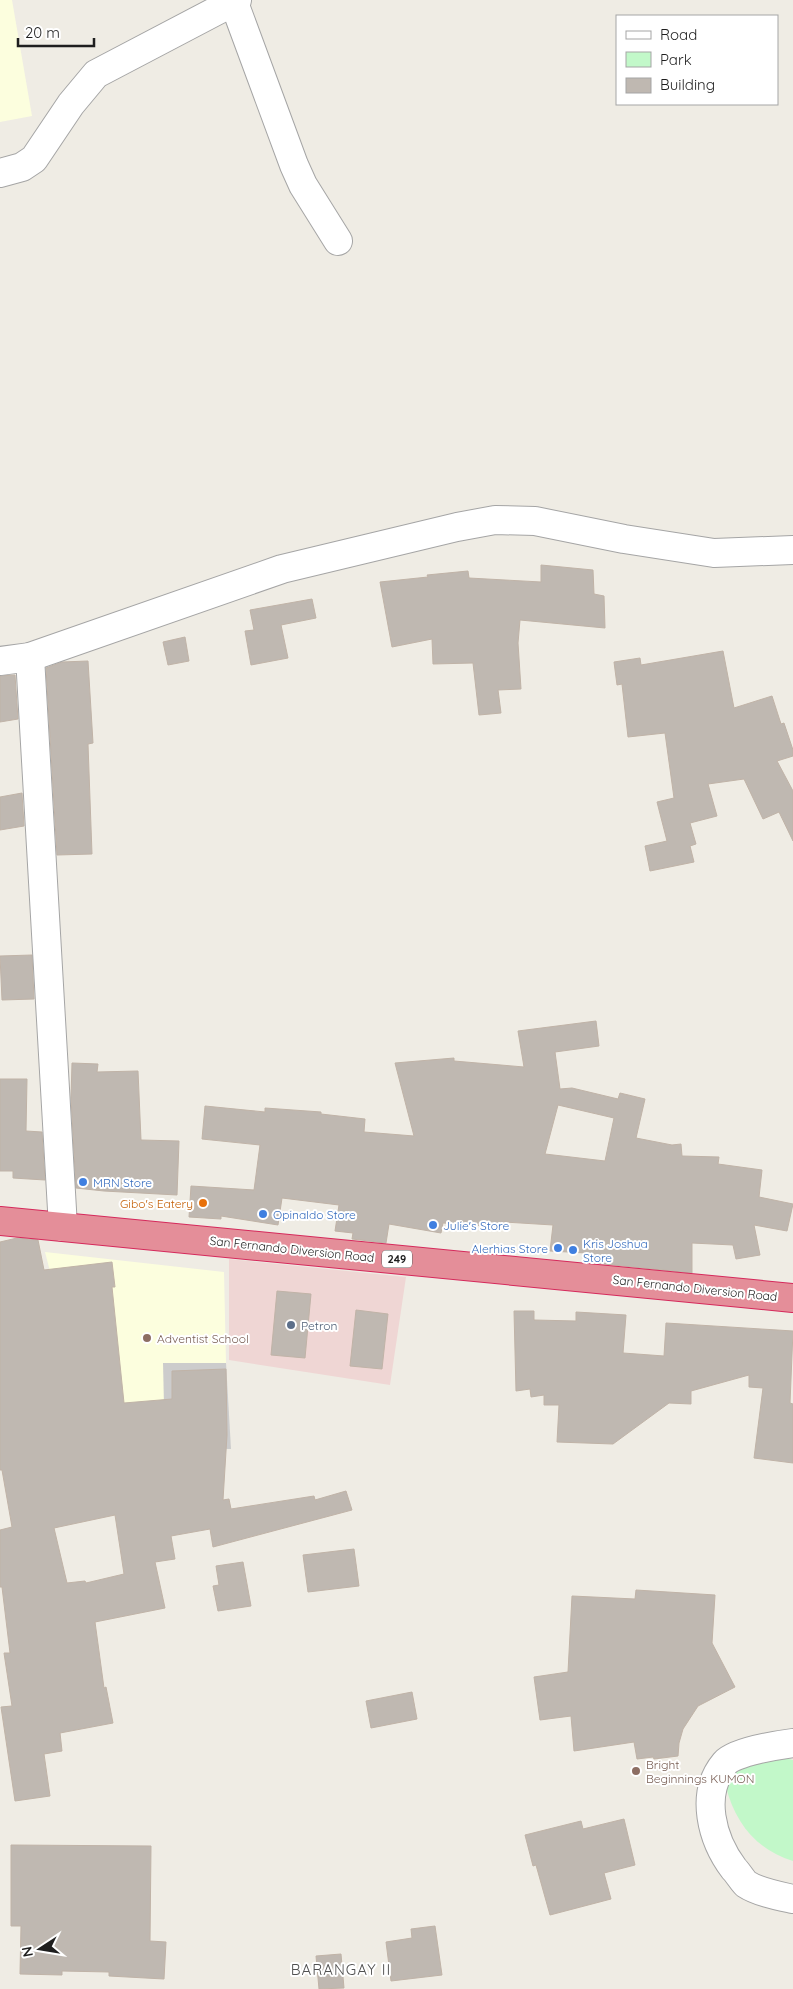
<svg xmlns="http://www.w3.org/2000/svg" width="793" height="1989" font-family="Quicksand,sans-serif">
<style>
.commercial{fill:#efd6d4}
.education{fill:#fcfede}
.religious{fill:#ccc}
.park{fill:#c2f8c9}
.building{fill:#bfb8b1;stroke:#c0b3a7;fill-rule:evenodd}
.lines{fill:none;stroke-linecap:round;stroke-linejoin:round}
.minor-casing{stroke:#a5a5a5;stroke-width:30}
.highway-casing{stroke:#d5295b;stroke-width:30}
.minor{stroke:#fff;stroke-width:28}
.highway{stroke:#e48e99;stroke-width:28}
.shop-dot{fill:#3f7fe0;stroke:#fff;stroke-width:2}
.food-dot{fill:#e8710a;stroke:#fff;stroke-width:2}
.service-dot{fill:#5c6f8a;stroke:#fff;stroke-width:2}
.education-dot{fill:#8d6e63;stroke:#fff;stroke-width:2}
.labels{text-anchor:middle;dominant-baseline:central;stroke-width:4;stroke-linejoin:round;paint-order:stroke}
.shield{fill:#fff;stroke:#626262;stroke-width:1}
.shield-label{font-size:11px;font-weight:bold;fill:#1e1e1e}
.shop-label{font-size:12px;fill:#366cbe;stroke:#fff;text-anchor:start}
.food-label{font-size:12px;fill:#c56008;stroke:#fff;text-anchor:end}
.street-label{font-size:12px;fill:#1e1e1e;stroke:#fff}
.service-label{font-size:12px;fill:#4e5e75;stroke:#fff;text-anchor:start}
.education-label{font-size:12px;fill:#785e54;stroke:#fff;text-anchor:start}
.quarter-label{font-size:15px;letter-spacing:1px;fill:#515151;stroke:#fff}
</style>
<rect width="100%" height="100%" fill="#efece4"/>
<!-- commercial -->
<path class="commercial" d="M229 1259 406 1277 390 1385 229 1360Z"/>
<!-- education -->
<g class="education">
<path d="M0 0H12L32 116 0 122Z"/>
<path d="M45 1252 224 1272 226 1363 164 1364 165 1448 103 1434 61 1314Z"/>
</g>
<!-- religious -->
<path class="religious" d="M163 1363H226L231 1449 165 1448Z"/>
<!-- park -->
<path class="park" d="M769 1754 793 1760V1861C756 1850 735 1822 726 1787L734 1771Z"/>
<!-- building -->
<g class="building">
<path d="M541 565 593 570 594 594 604 596 605 628 520 620 518 643 521 689 498 690 501 713 479 715 473 663 433 664 432 639 392 647 380 582 428 577 427 575 468 571 469 578 541 582Z"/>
<path d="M312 599 316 618 281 625 288 658 251 665 245 631 254 630 250 610Z"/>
<path d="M185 637 189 661 168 665 163 642Z"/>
<path d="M723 651 734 708 772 696 781 724 784 723 793 750V756L777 761 793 791V841L779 812 763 819 744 779 708 784 717 816 690 823 696 844 690 846 694 862 650 871 645 846 667 841 657 802 674 798 665 733 628 737 622 684 617 685 614 662 640 658 641 665Z"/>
<path d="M88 661 93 743 88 744 92 854 57 855 46 668 62 662Z"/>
<path d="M15 675 18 719 0 722V676Z"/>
<path d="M22 793 24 826 0 830V797Z"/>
<path d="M32 955 34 999 2 1000 0 956Z"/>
<path d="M596 1021 599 1046 555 1052 560 1089 572 1088 618 1099 620 1093 645 1099 636 1138 672 1145 681 1144 682 1156 719 1157 718 1164 762 1170 759 1197 793 1204 787 1231 754 1225 760 1255 736 1259 733 1245 692 1243V1273L585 1262 586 1253 550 1251 553 1225 504 1222V1227L443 1223 441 1233 389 1224 386 1243 352 1239 353 1233 335 1231 339 1205 282 1198 278 1225 221 1216V1219L189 1217 191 1186 254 1190 260 1145 202 1139 205 1106 265 1112V1108L321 1112V1114L365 1119 364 1132 414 1136 395 1063 454 1058V1061L524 1067 518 1031ZM558 1105 614 1118 605 1161 545 1154Z"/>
<path d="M72 1063 98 1064 97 1072 138 1071 141 1140 179 1141 177 1195 104 1191 76 1188 71 1098Z"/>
<path d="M0 1079H27L26 1131 42 1132 45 1180 13 1178V1171H0Z"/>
<path d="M17 1238 38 1240 44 1270 112 1262 115 1287H112L124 1403 172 1399V1371L226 1369 227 1435 223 1500 229 1499 231 1509 314 1496 315 1500 346 1491 352 1510 213 1547 210 1529 171 1536 175 1559 155 1562 165 1608 95 1622 104 1688 106 1687 113 1723 60 1733 62 1751 44 1754 50 1796 15 1801 1 1707 12 1706 4 1653H10L2 1587H0V1530L12 1527 2 1470H0V1242ZM115 1515 124 1574 86 1583 85 1581 67 1583 54 1528Z"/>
<path d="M277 1291 311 1294 305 1358 271 1355Z"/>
<path d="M356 1310 388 1314 382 1369 350 1366Z"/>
<path d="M514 1311H534V1320L576 1321V1312L626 1315 623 1353 664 1356 666 1323 793 1331 790 1403 793 1404V1463L754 1458 763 1388 749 1387V1375L691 1391V1404L669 1403 613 1444 557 1442 559 1405H544V1395L531 1397 530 1389 516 1391Z"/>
<path d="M354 1549 359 1586 308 1592 303 1555Z"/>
<path d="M243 1562 251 1606 218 1611 213 1586 219 1585 216 1566Z"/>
<path d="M636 1590 715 1595 712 1643 735 1687 698 1706 683 1729 679 1743 678 1756 654 1759 653 1757 637 1759 634 1742 574 1751 571 1716 540 1720 534 1677 568 1672 572 1596 635 1599Z"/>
<path d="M412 1692 417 1719 371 1728 366 1701Z"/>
<path d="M624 1819 635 1865 604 1873 611 1899 550 1915 536 1865 533 1866 525 1835 581 1821 583 1829Z"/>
<path d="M11 1845 151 1846 150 1941 166 1942 164 1979 109 1976V1972L62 1971V1975L20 1974 21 1926H11Z"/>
<path d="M435 1926 442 1975 391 1981 386 1942 412 1938 411 1929Z"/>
<path d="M341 1954 344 1988 319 1989 316 1956Z"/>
</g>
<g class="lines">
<!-- minor casing -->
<g class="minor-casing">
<g id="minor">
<path d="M233 0 294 165 303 185 338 241"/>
<path d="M0 173 22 167 34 159 71 104 96 74 237 0"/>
<path d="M30 657 63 1227"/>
<path d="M0 661 30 657 282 569 457 527 495 520 535 521 624 539 714 553 793 550"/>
<path d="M793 1743C778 1745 734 1752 725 1763 699 1794 712 1840 734 1869 738 1873 742 1880 746 1884 758 1892 779 1896 793 1899"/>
</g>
</g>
<!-- highway casing -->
<g class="highway-casing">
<path id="highway" d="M0 1221 793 1298"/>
</g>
<!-- minor -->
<use href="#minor" class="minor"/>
<!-- highway -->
<use href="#highway" class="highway"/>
</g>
<!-- markers -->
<g class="shop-dot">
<circle cx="83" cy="1182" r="5"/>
<circle cx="263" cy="1214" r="5"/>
<circle cx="433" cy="1225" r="5"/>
<circle cx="558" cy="1248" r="5"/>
<circle cx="573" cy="1250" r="5"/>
</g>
<circle class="food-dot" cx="203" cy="1203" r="5"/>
<circle class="service-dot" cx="291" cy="1325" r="5"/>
<g class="education-dot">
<circle cx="147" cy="1338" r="5"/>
<circle cx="636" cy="1771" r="5"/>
</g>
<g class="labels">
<!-- shield labels -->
<rect class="shield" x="382" y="1250.5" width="30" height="17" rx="4"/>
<g class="shield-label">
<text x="397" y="1259">249</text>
</g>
<!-- shop labels -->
<g class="shop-label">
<text x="93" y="1182">MRN Store</text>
<text x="273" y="1214">Opinaldo Store</text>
<text x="443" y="1225">Julie's Store</text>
<text x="583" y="1243">Kris Joshua<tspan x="583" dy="14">Store</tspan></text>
<text x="548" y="1248" text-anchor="end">Alerhias Store</text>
</g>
<!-- food labels -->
<g class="food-label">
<text x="193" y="1203">Gibo's Eatery</text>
</g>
<!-- street labels -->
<g class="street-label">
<text transform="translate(292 1249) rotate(6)">San Fernando Diversion Road</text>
<text transform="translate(695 1288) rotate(6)">San Fernando Diversion Road</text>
</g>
<!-- service labels -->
<g class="service-label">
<text x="301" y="1325">Petron</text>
</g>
<!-- education labels -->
<g class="education-label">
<text x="157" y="1338">Adventist School</text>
<text x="646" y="1764">Bright<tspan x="646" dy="14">Beginnings KUMON</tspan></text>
</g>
<!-- quarter labels -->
<g class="quarter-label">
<text x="341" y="1969">BARANGAY II</text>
</g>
</g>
<!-- legend -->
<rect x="616" y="15" width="162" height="90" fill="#ffffff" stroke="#a5a5a5"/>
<rect x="626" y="31" width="25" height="8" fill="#ffffff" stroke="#a5a5a5"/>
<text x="660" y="40" font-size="15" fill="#1e1e1e">Road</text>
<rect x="626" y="52" width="25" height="15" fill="#c2f8c9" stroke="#a5a5a5"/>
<text x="660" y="65" font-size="15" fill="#1e1e1e">Park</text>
<rect x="626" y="78" width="25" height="15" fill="#bfb8b1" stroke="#a5a5a5"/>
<text x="660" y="90" font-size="15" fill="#1e1e1e">Building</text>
<!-- north arrow -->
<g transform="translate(40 1949) rotate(258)" stroke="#ffffff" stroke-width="4" paint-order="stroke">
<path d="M0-4L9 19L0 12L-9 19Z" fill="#1e1e1e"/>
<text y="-8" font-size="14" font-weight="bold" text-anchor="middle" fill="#1e1e1e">N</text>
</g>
<!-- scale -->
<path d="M18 38v8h76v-8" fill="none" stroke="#1e1e1e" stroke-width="2.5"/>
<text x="25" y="38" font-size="15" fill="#1e1e1e" stroke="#ffffff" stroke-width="4" paint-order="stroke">20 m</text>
</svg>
